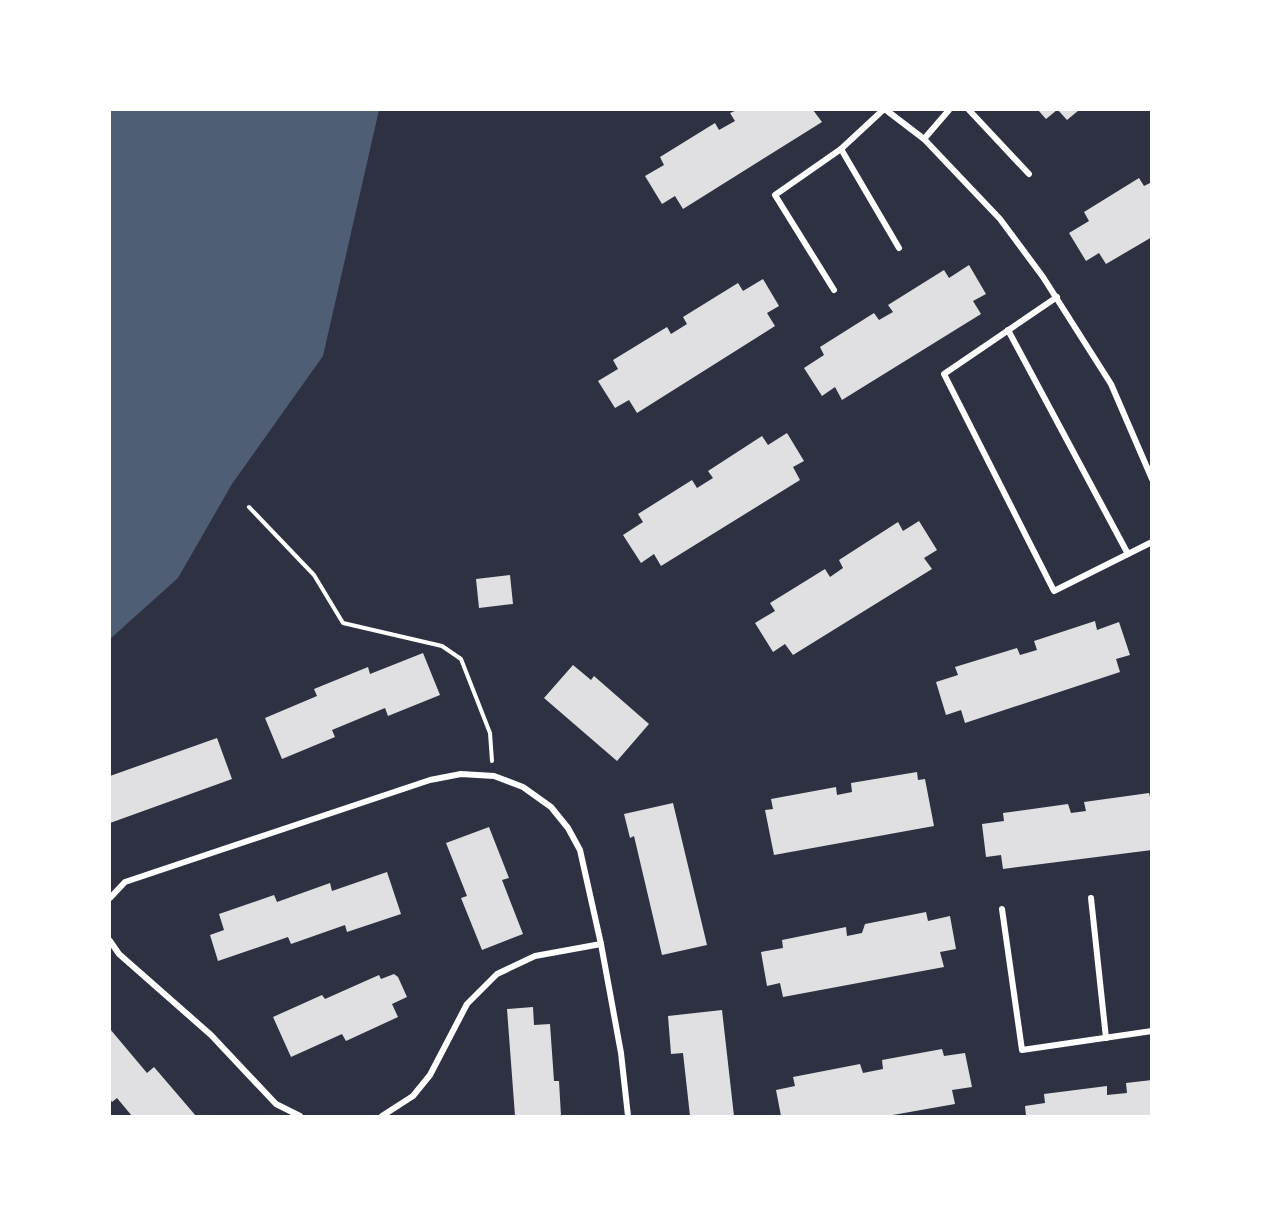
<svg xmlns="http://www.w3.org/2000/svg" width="1261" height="1226" font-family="'IBM Plex Serif',serif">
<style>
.water{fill:#4f5d75}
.building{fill:#e0e0e3}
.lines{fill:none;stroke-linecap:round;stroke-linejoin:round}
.path{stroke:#fff;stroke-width:4}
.minor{stroke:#fff;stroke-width:6}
</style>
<rect width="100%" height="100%" fill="#2d3142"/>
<!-- water -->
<path class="water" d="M110 110H379L323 356 232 484 178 578 110 639Z"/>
<!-- building -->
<g class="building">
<path d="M737 110H813L822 122 683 209 675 196 662 204 645 176 664 165 660 157 715 123 719 130 735 121 730 113Z"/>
<path d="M1038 110H1057L1046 119Z"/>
<path d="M1058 110H1079L1067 120Z"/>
<path d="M1139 178 1144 186 1152 182V237L1106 264 1099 253 1086 261 1069 233 1089 221 1084 212Z"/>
<path d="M969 265 986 294 973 301 981 314 842 400 835 387 822 396 804 368 824 355 820 347 874 313 879 320 893 312 888 305 944 270 949 278Z"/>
<path d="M763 279 779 306 767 313 775 326 637 413 629 400 615 408 598 381 618 369 613 360 667 327 671 334 687 324 683 317 738 283 743 291Z"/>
<path d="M787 433 804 461 793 467 800 480 661 566 654 554 641 563 623 535 643 522 638 514 692 480 697 488 713 478 708 471 762 436 768 445Z"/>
<path d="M919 521 937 550 924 558 932 569 793 655 785 644 773 652 755 623 775 611 770 603 825 569 830 577 843 568 839 560 898 522 903 531Z"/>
<path d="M510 575 513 604 479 608 476 579Z"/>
<path d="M1095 621 1097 630 1119 622 1130 655 1116 659 1120 672 965 723 961 710 946 715 936 682 958 675 955 667 1017 648 1020 655 1037 650 1034 641Z"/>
<path d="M423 653 440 695 388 716 385 708 332 730 335 737 282 759 265 718 317 696 314 689 368 667 370 674Z"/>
<path d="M573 665 591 680 594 676 649 724 617 761 544 698Z"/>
<path d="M217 738 232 779 110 823V776Z"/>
<path d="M917 772 918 780 925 779 934 826 774 855 765 810 773 809 771 799 836 787 837 795 852 792 851 783Z"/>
<path d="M1149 793 1152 803V850L1003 869 1001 855 986 857 982 824 1004 821 1003 813 1068 804 1071 813 1086 811 1084 802Z"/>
<path d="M673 803 707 945 662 955 634 836 630 838 624 814Z"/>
<path d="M489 827 509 878 502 880 523 934 482 950 461 898 467 896 446 843Z"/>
<path d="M387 872 401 914 347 932 345 925 291 944 288 937 218 961 210 935 224 930 219 914 274 895 277 902 330 883 332 891Z"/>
<path d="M926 912 928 921 950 916 956 949 940 952 944 967 783 997 780 983 767 986 761 952 783 948 782 940 846 927 847 936 862 933 865 924Z"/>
<path d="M394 974 398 977 407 997 392 1004 398 1017 346 1041 342 1034 291 1057 273 1017 322 995 325 999 379 975 381 979Z"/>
<path d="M533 1007 534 1025 550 1024 554 1081H559L561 1116H515L507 1009Z"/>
<path d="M722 1010 734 1116H690L683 1053 671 1054 668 1016Z"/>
<path d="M110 1029 147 1073 154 1067 196 1116H132L117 1098 112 1102 110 1099Z"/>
<path d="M942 1049 944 1056 965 1053 972 1087 952 1090 955 1104 887 1116H781L776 1090 795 1086 793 1077 860 1064 863 1073 883 1069 882 1060Z"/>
<path d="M1152 1080V1116H1026L1025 1106 1045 1103 1044 1094 1107 1086V1095L1127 1093 1126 1083Z"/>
</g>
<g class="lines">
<!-- path -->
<path class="path" d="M249 507 314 575 343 623 442 646 461 659 490 733 492 761"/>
<!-- minor -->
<g class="minor">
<path d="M886 110 924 139 1000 219 1043 277 1111 384 1152 479"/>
<path d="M969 110 1029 174"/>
<path d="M924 139 949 110"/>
<path d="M841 149 899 248"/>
<path d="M834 290 775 195 841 149 883 110"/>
<path d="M1057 297 944 374 1054 591 1152 542"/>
<path d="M1008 330 1128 554"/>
<path d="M110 898 125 882 430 780 461 774 494 776 523 787 551 807 568 828 580 850 601 944 535 956 497 974 467 1004 430 1075 413 1096 382 1116"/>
<path d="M1091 898 1106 1038"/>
<path d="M1002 909 1022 1050 1152 1031"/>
<path d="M110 941 119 954 211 1035 276 1104 300 1116"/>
<path d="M601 944 621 1053 628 1116"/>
</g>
</g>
<!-- border -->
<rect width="1261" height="1226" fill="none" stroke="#ffffff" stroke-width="222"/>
</svg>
